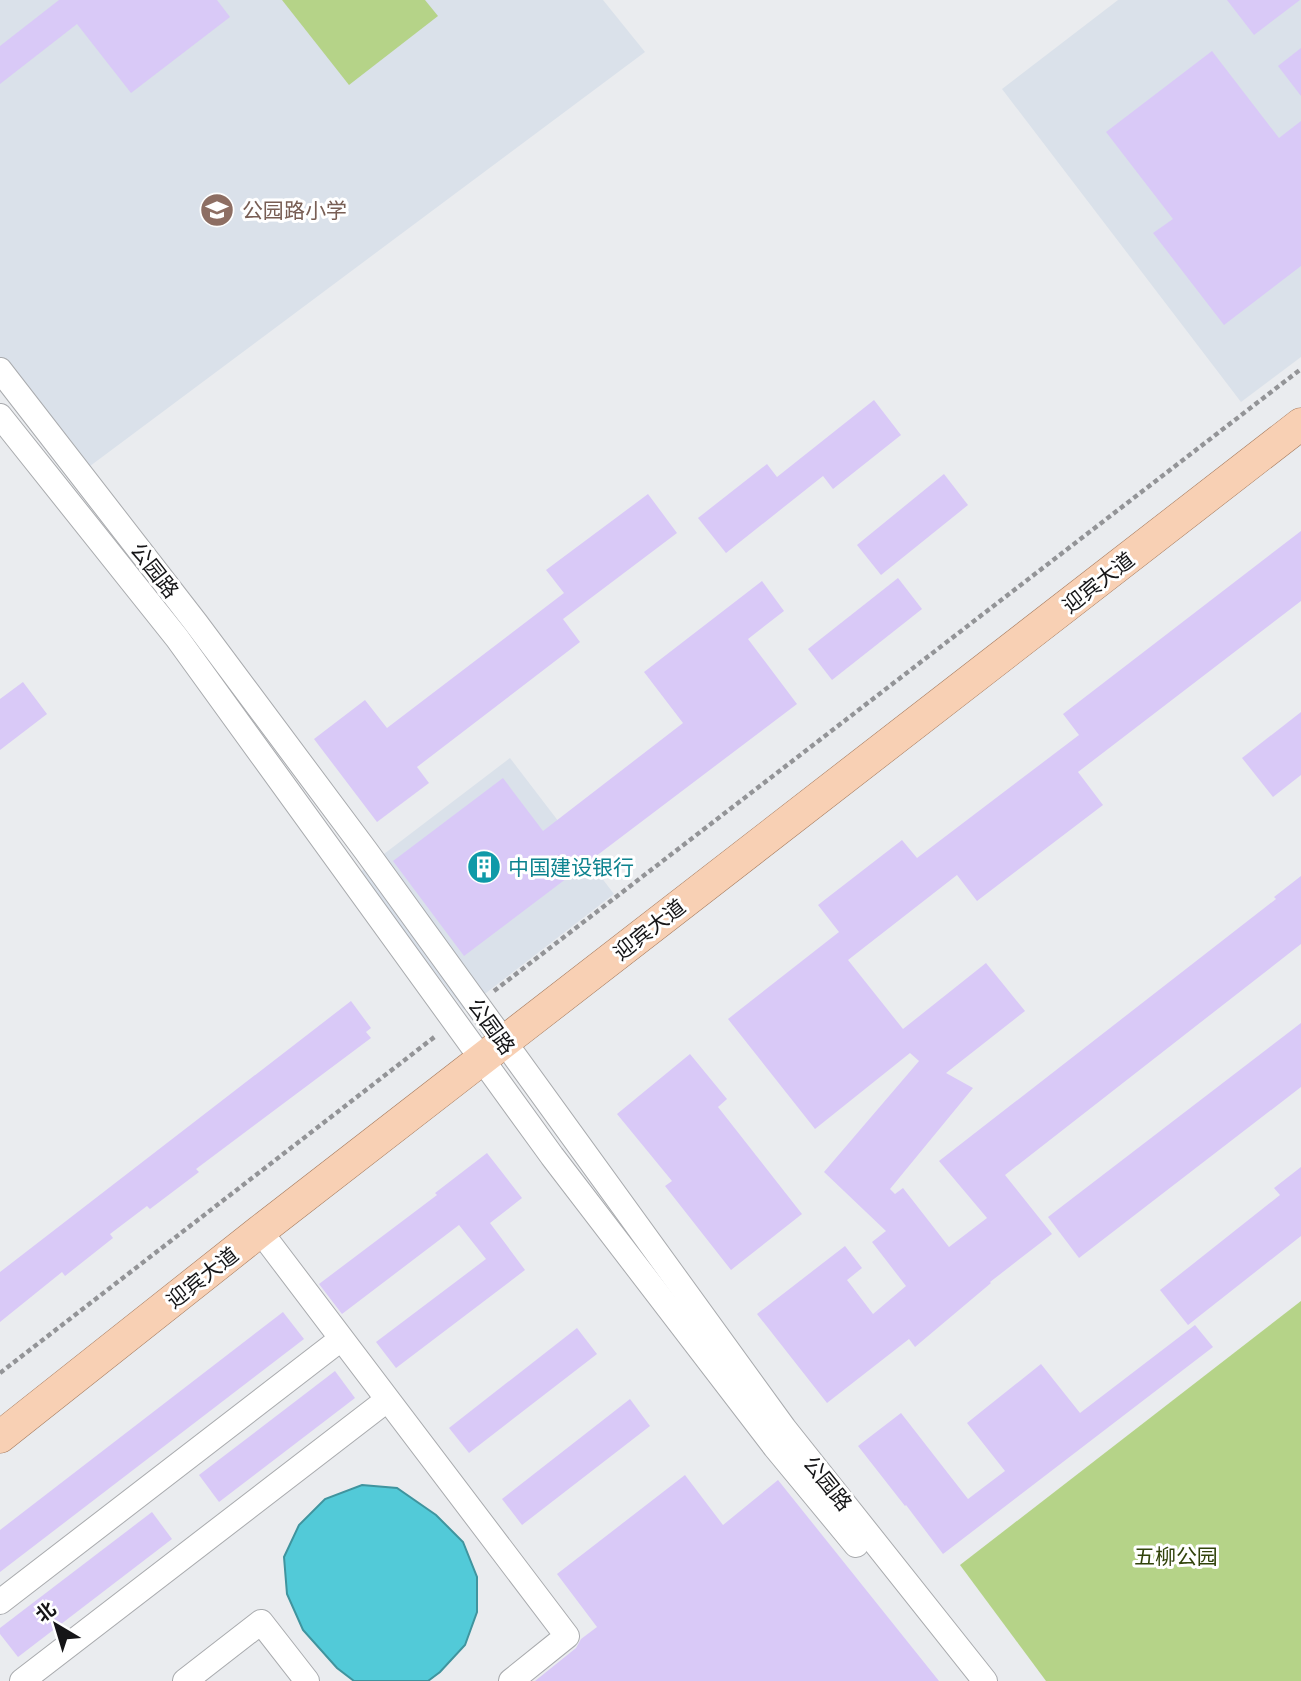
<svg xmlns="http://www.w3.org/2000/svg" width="1301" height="1681" font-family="'Open Sans','Noto Sans SC',sans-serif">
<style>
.built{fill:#dae1ea}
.green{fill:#b5d388}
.water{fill:#52cad8;stroke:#40949e;stroke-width:2}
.building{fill:#d9c9f7}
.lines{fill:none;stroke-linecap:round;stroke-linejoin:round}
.minor-casing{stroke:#a9abae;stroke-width:26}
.major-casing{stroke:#a57a5d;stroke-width:33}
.path{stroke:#939497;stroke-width:4.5;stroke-dasharray:5 3.5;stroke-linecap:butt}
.minor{stroke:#fff;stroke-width:24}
.major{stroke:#f8d0b4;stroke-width:32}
.labels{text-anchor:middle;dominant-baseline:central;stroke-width:6;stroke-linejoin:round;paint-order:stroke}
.education-label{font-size:21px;fill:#785e54;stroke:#fff;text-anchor:start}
.street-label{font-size:21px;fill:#151517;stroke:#fff}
.culture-label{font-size:21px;fill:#0d838f;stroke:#fff;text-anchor:start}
.park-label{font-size:21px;fill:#31430b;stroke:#fff}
</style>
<rect width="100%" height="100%" fill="#eaecef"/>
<!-- built -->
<g class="built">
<path d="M0 0H603L645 52 78 475 0 368Z"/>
<path d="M1118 0H1301V357L1241 402 1002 89Z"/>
<path d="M510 758 614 894 464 1010 359 873Z"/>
</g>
<!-- green -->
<g class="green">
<path d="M282 0H425L438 16 349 85Z"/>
<path d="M1301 1301V1681H1046L960 1565Z"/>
</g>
<!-- water -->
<path class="water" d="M362 1485 397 1488 436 1515 463 1542 477 1577V1612L465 1645 440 1672 428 1681H354L337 1668 303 1630 287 1594 284 1557 299 1525 325 1499Z"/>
<!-- building -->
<g class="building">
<path d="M59 0H217L230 17 131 93 77 24 0 84V46Z"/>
<path d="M1227 0H1300L1254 35Z"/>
<path d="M1301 48V96L1278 66Z"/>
<path d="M1212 51 1279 138 1301 121V266L1224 325 1153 233 1173 219 1106 132Z"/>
<path d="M874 400 901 435 833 489 823 476 726 553 698 518 767 464 777 477Z"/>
<path d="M944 474 968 505 881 575 857 545Z"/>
<path d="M648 494 677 533 563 619 580 642 417 767 429 783 377 822 314 739 365 700 387 728 564 593 546 570Z"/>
<path d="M1301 531V601L1078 772 1103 805 977 901 957 875 848 960 903 1029 986 963 1025 1011 946 1073 973 1088 890 1189 895 1194 903 1188 949 1247 987 1218 939 1161 1276 899 1274 897 1301 876V944L1005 1175 1052 1234 990 1282 991 1283 915 1347 909 1339 827 1403 757 1314 845 1246 862 1268 847 1280 873 1314 906 1286 872 1242 886 1231 824 1172 919 1061 910 1053 815 1129 728 1019 839 932 818 905 902 840 917 858 1079 735 1063 714Z"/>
<path d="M898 578 922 609 832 680 808 649Z"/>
<path d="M762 581 784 611 748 639 797 704 464 956 393 861 503 778 543 831 683 723 644 672Z"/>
<path d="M23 682 47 714 0 750V699Z"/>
<path d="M1301 712V775L1273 797 1242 758Z"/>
<path d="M351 1001 371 1028 366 1032 371 1038 196 1169 199 1172 150 1209 147 1206 110 1234 113 1238 65 1276 62 1272 0 1322V1272Z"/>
<path d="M1301 1023V1087L1079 1258 1048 1217Z"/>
<path d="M690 1054 727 1099 718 1107 802 1214 731 1270 665 1186 672 1181 617 1114Z"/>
<path d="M487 1153 522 1198 490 1223 525 1270 396 1368 376 1342 486 1259 459 1225 342 1314 319 1284 437 1195 435 1193Z"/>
<path d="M1301 1167V1236L1188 1325 1160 1290 1280 1195 1274 1188Z"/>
<path d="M283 1312 304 1339 0 1572V1530Z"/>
<path d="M1195 1325 1213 1347 943 1554 906 1505 905 1506 858 1446 901 1413 968 1499 1005 1471 967 1423 1041 1364 1080 1413Z"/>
<path d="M577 1328 597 1354 469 1453 449 1428Z"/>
<path d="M335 1371 355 1398 219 1502 199 1475Z"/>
<path d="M630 1399 650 1426 522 1525 502 1499Z"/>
<path d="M685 1475 723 1525 778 1480 939 1681H535L576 1648 581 1639 597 1627 557 1574Z"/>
<path d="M152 1512 172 1539 18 1657 0 1634V1628Z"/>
</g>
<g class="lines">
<!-- minor casing -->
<g class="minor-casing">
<g id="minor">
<path d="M0 370 196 623 366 851 784 1428 985 1681"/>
<path d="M0 416 177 638 552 1156 775 1447 856 1545"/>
<path d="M260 1231 567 1636 511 1681"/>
<path d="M0 1602 341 1339"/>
<path d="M22 1681 387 1400"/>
<path d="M185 1681 261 1622 307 1681"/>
</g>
</g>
<!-- major casing -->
<g class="major-casing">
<path id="major" d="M0 1437 260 1231 1301 424"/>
</g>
<!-- path -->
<g class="path">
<path d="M494 991 1301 369"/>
<path d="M0 1373 437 1035"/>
</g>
<!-- minor -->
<use href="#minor" class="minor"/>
<!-- major -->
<use href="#major" class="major"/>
</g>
<!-- icons -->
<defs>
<g id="school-disc" transform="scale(1.75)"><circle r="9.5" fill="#8d6e63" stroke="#fff"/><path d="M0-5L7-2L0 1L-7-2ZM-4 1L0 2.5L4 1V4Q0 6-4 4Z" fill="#fff"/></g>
<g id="building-disc" transform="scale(1.75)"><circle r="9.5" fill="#0f9aa8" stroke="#fff"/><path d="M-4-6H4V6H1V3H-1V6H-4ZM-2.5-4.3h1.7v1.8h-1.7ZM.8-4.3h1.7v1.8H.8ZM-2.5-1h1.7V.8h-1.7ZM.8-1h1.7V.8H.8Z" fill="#fff"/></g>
</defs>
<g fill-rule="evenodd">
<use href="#school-disc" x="217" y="210"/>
<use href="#building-disc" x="484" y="867"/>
</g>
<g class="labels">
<!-- education labels -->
<g class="education-label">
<text x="242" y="210">公园路小学</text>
</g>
<!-- street labels -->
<g class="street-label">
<text transform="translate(155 570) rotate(52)">公园路</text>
<text transform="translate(1098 582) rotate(-38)">迎宾大道</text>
<text transform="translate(649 929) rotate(-38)">迎宾大道</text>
<text transform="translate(492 1026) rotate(54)">公园路</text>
<text transform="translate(202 1277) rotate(-38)">迎宾大道</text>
<text transform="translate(828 1483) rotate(51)">公园路</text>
</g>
<!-- culture labels -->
<g class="culture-label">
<text x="508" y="867">中国建设银行</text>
</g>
<!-- park labels -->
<g class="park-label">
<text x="1176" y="1556">五柳公园</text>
</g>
</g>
<!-- north arrow -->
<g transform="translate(56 1625) rotate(322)" stroke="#ffffff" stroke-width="5" paint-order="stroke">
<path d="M0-5L12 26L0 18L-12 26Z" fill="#151517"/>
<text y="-10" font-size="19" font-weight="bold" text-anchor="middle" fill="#151517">北</text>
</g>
</svg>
